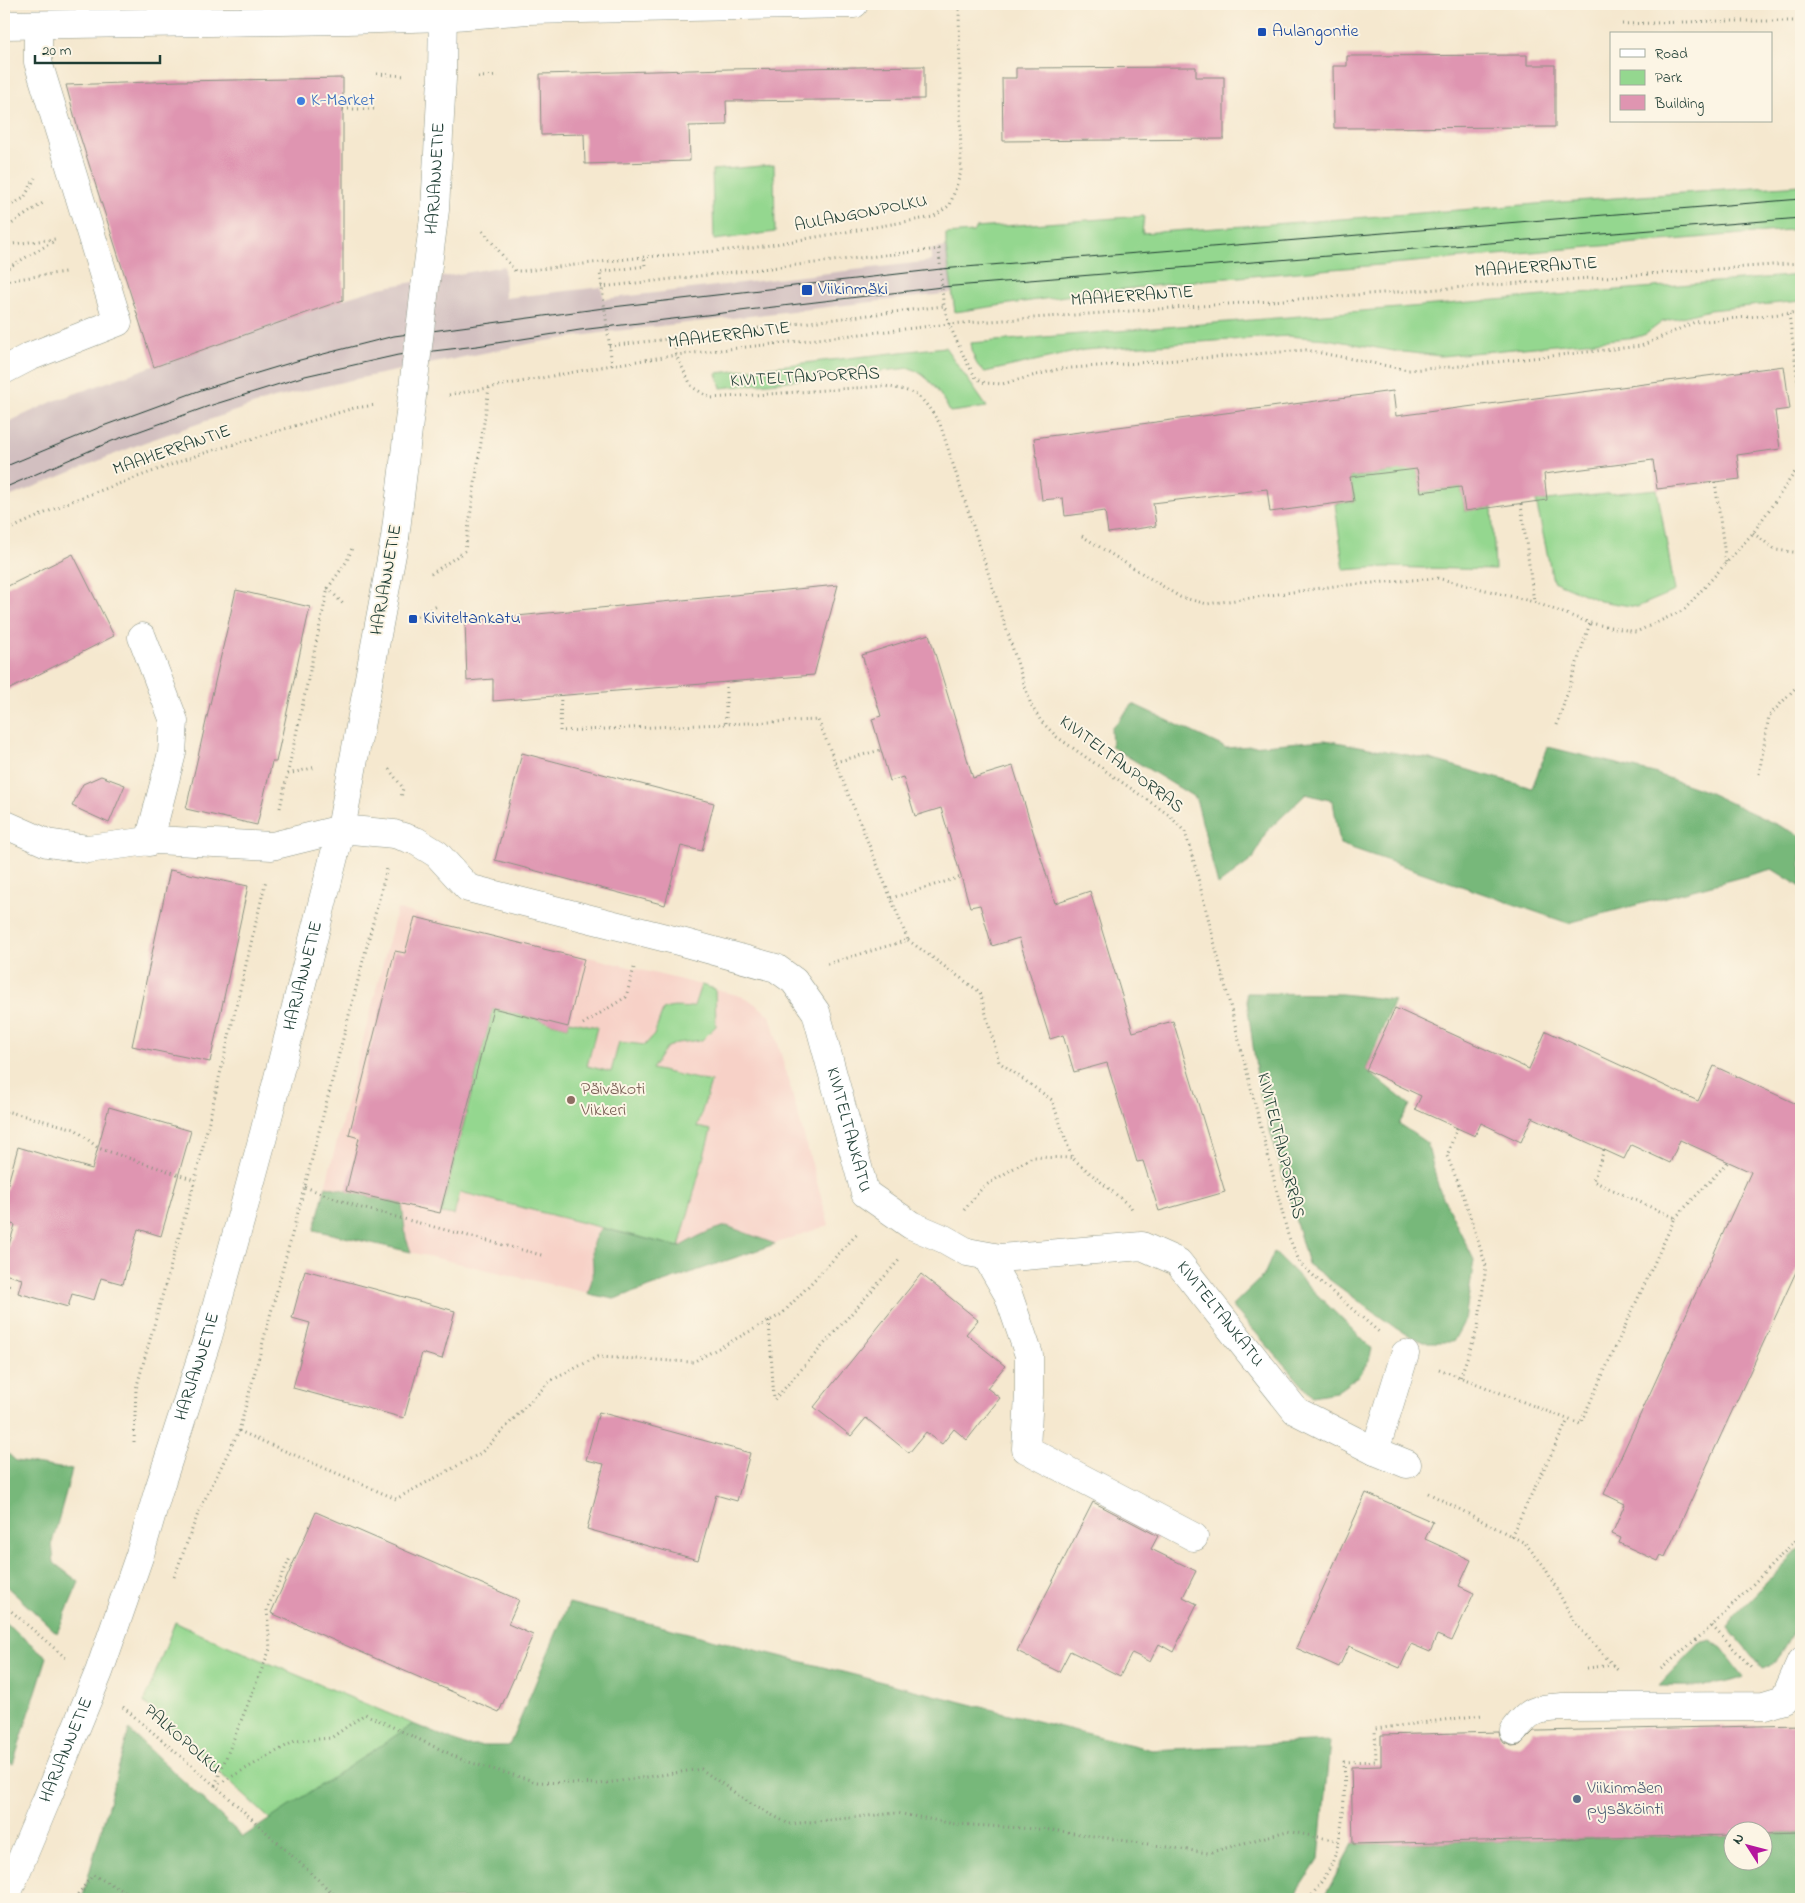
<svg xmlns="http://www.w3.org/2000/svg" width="1805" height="1903" font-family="'Indie Flower',sans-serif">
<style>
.built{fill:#f7d1c7}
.industrial{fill:#d2bfc0}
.green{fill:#94d78f;stroke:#5a8a62}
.forest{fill:#77b87a;stroke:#4b7a57}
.building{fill:#df95b1}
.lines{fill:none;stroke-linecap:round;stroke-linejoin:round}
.minor-casing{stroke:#8a9282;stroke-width:29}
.path{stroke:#8a9282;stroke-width:3;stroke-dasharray:1 4;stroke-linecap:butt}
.minor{stroke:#fff;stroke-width:28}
.tram{stroke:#1f3d34;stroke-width:1}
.minor-bridge-casing{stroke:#8a9282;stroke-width:29;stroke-linecap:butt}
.minor-bridge{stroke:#fff;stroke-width:28}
.transit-dot{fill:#1a4fb4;stroke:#fcf5e5;stroke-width:2}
.shop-dot{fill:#3f7fe0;stroke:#fcf5e5;stroke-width:2}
.education-dot{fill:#8d6e63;stroke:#fcf5e5;stroke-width:2}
.service-dot{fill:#5c6f8a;stroke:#fcf5e5;stroke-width:2}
.labels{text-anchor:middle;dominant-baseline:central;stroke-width:4;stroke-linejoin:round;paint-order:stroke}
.transit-label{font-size:18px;fill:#164399;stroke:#fcf5e5;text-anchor:start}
.shop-label{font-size:18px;fill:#366cbe;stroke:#fcf5e5;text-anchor:start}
.street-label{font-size:18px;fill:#1f3d34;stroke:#fcf5e5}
.education-label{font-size:18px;fill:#785e54;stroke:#fcf5e5;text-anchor:start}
.service-label{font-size:18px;fill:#4e5e75;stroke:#fcf5e5;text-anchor:start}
</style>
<rect width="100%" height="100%" fill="#fcf5e5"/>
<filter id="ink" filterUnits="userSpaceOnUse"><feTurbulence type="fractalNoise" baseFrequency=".02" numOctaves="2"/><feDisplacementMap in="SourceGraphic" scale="10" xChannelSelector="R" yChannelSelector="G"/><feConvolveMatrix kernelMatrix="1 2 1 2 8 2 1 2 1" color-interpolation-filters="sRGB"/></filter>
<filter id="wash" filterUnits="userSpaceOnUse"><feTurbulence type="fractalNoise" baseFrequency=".0096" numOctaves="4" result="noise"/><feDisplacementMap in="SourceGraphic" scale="20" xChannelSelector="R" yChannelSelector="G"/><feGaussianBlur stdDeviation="1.12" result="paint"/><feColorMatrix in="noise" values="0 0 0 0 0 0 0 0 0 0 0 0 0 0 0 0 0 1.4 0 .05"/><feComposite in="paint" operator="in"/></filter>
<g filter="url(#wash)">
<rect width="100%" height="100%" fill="#f5e8cf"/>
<!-- built -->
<path class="built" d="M397 909 701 985 747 998 770 1015 829 1225 614 1299 314 1230Z"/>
<!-- industrial -->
<path class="industrial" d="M1801 185V229L1204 280 1065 296 955 312 952 293 607 332 533 343 351 380 270 399 145 442 4 499V424L54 401 343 299 380 288 504 266 505 298 601 287 604 299 932 261 930 250 946 247 1429 213 1658 194Z"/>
<!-- green -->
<g class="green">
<path d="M774 165 775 232 714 240 712 170Z"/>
<path d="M1801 185V229L1204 280 1065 296 955 312 946 247V234L973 232 976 228 1144 216 1142 233C1362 219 1581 199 1801 185Z"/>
<path d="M1801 275V301L1709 310 1662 322 1646 334 1637 337 1441 356 1394 351 1327 339 1288 336 1084 350 985 372C974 365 973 355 971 343Z"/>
<path d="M945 347 987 407 950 412C941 394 929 375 910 368L721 388 717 373Z"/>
<path d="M1416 457 1421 492 1461 487 1465 511 1492 507 1495 570 1385 567 1344 570 1335 504 1354 501 1350 478 1393 472Z"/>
<path d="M1657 489 1675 591 1637 607 1600 601 1553 581 1536 501Z"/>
<path d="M701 985 715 989 716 1026 702 1040 677 1043 666 1048 652 1069 711 1082 697 1127 711 1130 679 1247 460 1192 454 1215 441 1213 493 1008 568 1027 569 1021 597 1027 587 1066 611 1072 619 1042 645 1045 654 1035 663 1010C676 1004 683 1010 694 1006Z"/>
<path d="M175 1622 193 1631 413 1724 271 1820 144 1703Z"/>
</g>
<!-- forest -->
<g class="forest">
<path d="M1133 704 1226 748 1325 740 1430 759 1532 788 1548 747 1654 773 1705 791 1801 836V887L1772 869 1568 923 1340 844 1333 801 1306 794 1266 832 1253 859 1218 885 1196 798 1112 747 1111 729Z"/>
<path d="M1246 993 1342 994 1394 1000 1366 1070 1410 1105 1399 1124 1427 1143 1439 1189 1474 1260 1465 1320 1453 1342H1423L1397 1329 1308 1264 1259 1091Z"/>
<path d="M326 1186 402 1204 406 1238 411 1252 314 1230Z"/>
<path d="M727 1226 775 1244 614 1299 588 1294C590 1286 593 1277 593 1270 593 1251 588 1244 602 1228L679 1247C695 1238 708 1230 727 1226Z"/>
<path d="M1274 1252 1372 1349 1369 1360 1360 1375 1336 1392 1312 1396 1232 1306 1264 1275Z"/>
<path d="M4 1450 16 1461 72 1470 52 1543 54 1563 79 1582 57 1633 4 1584Z"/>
<path d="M1801 1547C1801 1566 1803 1586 1801 1605 1800 1621 1779 1666 1763 1669L1729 1628 1733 1617Z"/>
<path d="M569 1603 1152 1750 1330 1741 1319 1859 1293 1899H82L129 1730 243 1837 413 1724 467 1746H509Z"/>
<path d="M4 1622 47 1657 13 1764 4 1759Z"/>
<path d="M1711 1641 1722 1648 1744 1677C1717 1688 1688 1686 1659 1686L1699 1644Z"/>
<path d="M1801 1833V1899H1323L1353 1844 1732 1835V1860H1762L1763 1834Z"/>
</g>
<g id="blocks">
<!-- building -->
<g class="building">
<path d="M1527 55V65H1555V127L1334 128 1333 66H1347V56Z"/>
<path d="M924 66V99L726 101 727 125 689 126 690 161 585 164 584 134 541 135 540 74 729 69Z"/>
<path d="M1196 67V77H1224V139L1003 141 1002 78H1016V68Z"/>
<path d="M343 78V300L154 367 79 133 66 85 179 81Z"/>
<path d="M1784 366 1790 409 1775 411 1780 449 1737 455 1740 479 1657 489 1653 460 1544 474 1547 500 1465 511 1461 487 1421 492 1417 469 1350 477 1354 501 1270 512 1267 489 1153 503 1156 526 1108 533 1105 511 1065 516 1063 498 1042 500 1034 438 1393 391 1396 416Z"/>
<path d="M73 554 114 636 4 692V588Z"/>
<path d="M838 585 814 675 493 701V679L467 681 465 621Z"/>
<path d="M236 590 310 607 276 762H272L257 825 186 809Z"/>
<path d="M929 634 973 778 1013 766 1055 903 1090 891 1133 1032 1173 1021 1225 1192 1159 1211 1143 1161 1137 1162 1107 1063 1074 1072 1063 1035 1050 1039 1019 938 992 946 980 905 970 907 941 808 915 816 903 777 890 781 872 719 881 716 862 655Z"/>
<path d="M522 753 714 803 702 851 681 846 665 905 495 860Z"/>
<path d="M101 776 125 785 109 823 72 806 83 784Z"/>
<path d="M170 870 248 886 210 1062 132 1046Z"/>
<path d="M415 917 584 959 568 1027 493 1008 440 1213 346 1191 359 1138 349 1135 395 951 405 953Z"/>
<path d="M1395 1008 1529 1069 1546 1031 1698 1101 1714 1066 1801 1106V1261L1665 1557 1661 1555 1658 1561 1619 1543 1621 1538 1612 1534 1625 1504 1604 1494 1751 1172 1680 1140 1670 1163 1631 1145 1624 1159 1532 1117 1521 1142 1481 1123 1475 1136 1415 1109 1421 1096 1366 1070Z"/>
<path d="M109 1107 191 1131 161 1236 138 1229 123 1284 101 1278 94 1300 72 1294 68 1307 18 1293 22 1279 4 1274V1261L15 1225 4 1222V1198L18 1147 92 1169Z"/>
<path d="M305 1270 455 1311 442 1359 422 1353 404 1418 293 1388 310 1323 292 1318Z"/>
<path d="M921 1274 978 1320 966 1334 1005 1366 987 1388 1000 1398 967 1440 954 1429 942 1444 926 1432 909 1453 866 1418 851 1436 814 1407Z"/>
<path d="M599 1412 750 1453 737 1501 716 1495 698 1560 587 1529 604 1464 586 1460Z"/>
<path d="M1366 1493 1433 1522 1425 1539 1471 1560 1459 1586 1474 1593 1452 1641 1437 1635 1430 1652 1411 1644 1400 1668 1349 1646 1339 1667 1296 1648Z"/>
<path d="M1093 1502 1158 1536 1151 1549 1196 1571 1183 1597 1197 1604 1173 1652 1159 1644 1150 1662 1132 1653 1120 1676 1070 1651 1059 1672 1017 1651Z"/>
<path d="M316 1512 519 1600 508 1624 533 1635 499 1712 271 1613Z"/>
<path d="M1801 1725V1833L1762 1834V1830H1732V1835L1353 1844 1351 1767 1381 1766V1735L1499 1732 1500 1737 1504 1743 1512 1746 1520 1745 1534 1731H1539Z"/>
</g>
</g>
</g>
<g filter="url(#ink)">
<use href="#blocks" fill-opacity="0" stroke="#8a9282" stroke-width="1"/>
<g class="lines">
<!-- minor casing -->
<g class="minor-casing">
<g id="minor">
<path d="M4 25 348 20 443 17 527 10 854 4"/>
<path id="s1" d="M425 288 435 210 442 78 443 4"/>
<path d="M4 370 29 357 118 322 38 62V25"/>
<path d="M142 637 174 721 172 753 149 842"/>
<path id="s2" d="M4 824 47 843 88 849 156 840 272 846 341 829 394 834 416 841 437 854 468 888 678 941 776 968 794 981 816 1012 865 1193 911 1225 944 1239 967 1252 1000 1258 1142 1246 1178 1262 1296 1411 1375 1451"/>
<path d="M986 1256 1008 1294 1029 1355V1394L1026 1449 1194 1537"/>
<path d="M1405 1354 1375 1451 1407 1464"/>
<path id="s3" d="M140 1554 158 1492 208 1337 244 1207 264 1133 341 829 395 538"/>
<path d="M1514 1731C1530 1709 1536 1709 1562 1707L1764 1706 1784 1700 1801 1662"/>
<path d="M5 1899 46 1801"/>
</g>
</g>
<!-- path -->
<g class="path">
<path d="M1622 24 1716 21H1801"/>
<path d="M377 74 406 76"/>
<path d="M478 77 498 76"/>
<path d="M343 109H377"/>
<path d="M4 209 24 198 35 178"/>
<path d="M4 229 43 203"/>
<path d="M483 231 515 271H523L644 257 752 248 933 217 950 205 961 172 959 4"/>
<path d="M4 245 55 239"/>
<path d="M4 270 56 240"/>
<path d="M4 281 65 272"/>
<path d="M601 287 939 249 943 301 949 324 966 361 976 378 985 383 1002 384 1059 369 1306 350 1408 370 1451 367 1641 346 1695 322 1801 312"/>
<path d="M1789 314 1801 405"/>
<path d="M673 339 676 355 692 387 711 398 884 386C919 392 920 394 940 424L1031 705 1041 721 1057 737 1169 815 1185 832 1194 862 1288 1235 1300 1263 1317 1279 1379 1332"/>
<path d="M609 346 944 306"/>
<path d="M612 365 600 272 645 266 644 257"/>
<path d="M449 395 612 365 676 355 949 324 1801 263"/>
<path d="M1715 482 1726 563"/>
<path d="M1521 504 1534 602"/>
<path d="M4 532 69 502 198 455 354 408 376 405"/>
<path d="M1753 533 1776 550 1801 553"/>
<path d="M1082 536 1180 597 1207 604 1335 586 1437 578 1534 602 1590 623 1636 632 1684 610 1753 533 1800 465 1801 456"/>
<path d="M431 574 465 551 489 388"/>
<path d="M328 588 345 606"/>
<path d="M417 616 439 605"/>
<path d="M726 682V724"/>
<path d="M561 695 560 731 818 720 908 940 827 964"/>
<path d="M1557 725 1590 623"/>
<path d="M835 762 881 750"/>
<path d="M389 769 403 788 401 798"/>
<path d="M288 774 316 767"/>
<path d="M1759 774 1769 716 1801 682"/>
<path d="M280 808 328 588 347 561 352 548"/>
<path d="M891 898 961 877"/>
<path d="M908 940 980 992 999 1062 1052 1100 1072 1158 1131 1207 1133 1211"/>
<path d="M583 1024 626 997 634 968"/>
<path d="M4 1117 6 1111 75 1129 98 1148 195 1180"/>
<path d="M1457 1128 1447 1156 1464 1197 1486 1266 1478 1327 1460 1378"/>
<path d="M305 1187 358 1207 545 1256"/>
<path d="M964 1210 983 1187 1032 1157 1072 1158"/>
<path d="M1675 1218 1728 1162"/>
<path d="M4 1284 12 1286"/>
<path d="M769 1321 774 1400 901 1258"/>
<path d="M1439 1369 1580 1424 1675 1218 1593 1181 1604 1150"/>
<path d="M239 1431 396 1499 481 1453 550 1381 597 1357 693 1362 782 1314 859 1232"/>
<path d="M134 1442 136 1389 195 1180 266 880"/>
<path d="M1428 1493 1525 1543 1544 1566 1575 1623 1613 1665 1619 1670"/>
<path d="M1511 1536 1568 1420"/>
<path d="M174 1577 199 1511 239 1431 301 1201 387 868"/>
<path d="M4 1605 67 1659"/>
<path d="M1712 1626 1753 1669"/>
<path d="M1587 1668 1613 1665"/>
<path d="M1661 1669 1712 1626 1801 1535"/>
<path d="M123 1707 227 1796 339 1899"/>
<path d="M215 1785 270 1649 267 1609 290 1558"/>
<path d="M215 1786 295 1741 331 1738 365 1714 465 1761 537 1782 600 1784 701 1769 751 1804 789 1824 897 1813 955 1824 1053 1830 1208 1853 1287 1831 1338 1841"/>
<path d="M76 1899 78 1894 93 1875 132 1895 170 1896 175 1899"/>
<path d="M1309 1899C1317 1888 1327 1875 1332 1863 1343 1838 1346 1789 1344 1762L1376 1761 1375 1729 1482 1715"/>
</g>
<!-- minor -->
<use href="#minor" class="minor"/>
<!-- tram -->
<g class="tram">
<path d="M4 467 103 426 201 390 300 360 394 336 604 308 941 269 1801 199"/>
<path d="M4 488 112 441 209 406 305 376 398 355 477 346 580 330 942 287 1801 218"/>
</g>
<!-- minor-bridge casing -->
<g class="minor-bridge-casing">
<g id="minor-bridge">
<path d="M395 538 425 288"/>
<path id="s4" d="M46 1801 99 1672 140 1554"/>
</g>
</g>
<!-- minor-bridge -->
<use href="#minor-bridge" class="minor-bridge"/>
</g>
</g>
<!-- markers -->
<g class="transit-dot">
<rect x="1257" y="27" width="10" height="10" rx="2.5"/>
<rect x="801" y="284" width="12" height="12" rx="2.5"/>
<rect x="408" y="614" width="10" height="10" rx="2.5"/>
</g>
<circle class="shop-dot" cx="301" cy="101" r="5"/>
<circle class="education-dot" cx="571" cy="1100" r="5"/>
<circle class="service-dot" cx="1577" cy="1799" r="5"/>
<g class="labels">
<!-- transit labels -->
<g class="transit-label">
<text x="1272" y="32">Aulangontie</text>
<text x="818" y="290">Viikinmäki</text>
<text x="423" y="619">Kiviteltankatu</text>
</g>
<!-- shop labels -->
<g class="shop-label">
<text x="311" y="101">K-Market</text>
</g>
<!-- street labels -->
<g class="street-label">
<text stroke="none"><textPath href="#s1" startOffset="110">HARJANNETIE</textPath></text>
<text transform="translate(861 214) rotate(-11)">AULANGONPOLKU</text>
<text transform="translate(1536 268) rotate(-4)">MAAHERRANTIE</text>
<text transform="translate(1132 297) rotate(-4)">MAAHERRANTIE</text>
<text transform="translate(729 336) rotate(-7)">MAAHERRANTIE</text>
<text transform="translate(805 378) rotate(-3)">KIVITELTANPORRAS</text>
<text transform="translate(172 451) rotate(-19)">MAAHERRANTIE</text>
<text transform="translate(387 580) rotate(-80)">HARJANNETIE</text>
<text transform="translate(1121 765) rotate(37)">KIVITELTANPORRAS</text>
<text stroke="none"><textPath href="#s3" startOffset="601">HARJANNETIE</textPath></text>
<text stroke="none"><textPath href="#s2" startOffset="992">KIVITELTANKATU</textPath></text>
<text transform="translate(1280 1146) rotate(76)">KIVITELTANPORRAS</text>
<text stroke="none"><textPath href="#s2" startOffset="1458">KIVITELTANKATU</textPath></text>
<text stroke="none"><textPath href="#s3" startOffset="196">HARJANNETIE</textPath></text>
<text transform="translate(182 1740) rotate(41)">PALKOPOLKU</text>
<text stroke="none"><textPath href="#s4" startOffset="55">HARJANNETIE</textPath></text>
</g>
<!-- education labels -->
<g class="education-label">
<text x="581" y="1090">Päiväkoti<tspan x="581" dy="21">Vikkeri</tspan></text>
</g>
<!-- service labels -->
<g class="service-label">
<text x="1587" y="1789">Viikinmäen<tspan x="1587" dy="21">pysäköinti</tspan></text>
</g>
</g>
<!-- margin -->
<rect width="1805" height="1903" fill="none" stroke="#fcf5e5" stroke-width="20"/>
<!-- legend -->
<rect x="1610" y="32" width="162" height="90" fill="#fcf5e5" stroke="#a4ab9e"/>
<rect x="1620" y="49" width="25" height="8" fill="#ffffff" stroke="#a4ab9e"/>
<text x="1655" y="58" font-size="15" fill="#1f3d34">Road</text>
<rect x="1620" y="70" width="25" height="15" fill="#94d78f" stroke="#a4ab9e"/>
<text x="1655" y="82" font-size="15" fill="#1f3d34">Park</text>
<rect x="1620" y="95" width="25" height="15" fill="#df95b1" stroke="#a4ab9e"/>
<text x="1655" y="108" font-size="15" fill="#1f3d34">Building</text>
<!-- north arrow -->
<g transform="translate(1748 1846) rotate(306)"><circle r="24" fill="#fcf5e5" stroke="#a4ab9e"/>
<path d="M0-4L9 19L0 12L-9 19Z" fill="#b5179e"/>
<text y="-8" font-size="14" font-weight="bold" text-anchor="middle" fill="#1f3d34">N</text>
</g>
<!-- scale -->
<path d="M35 55v8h125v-8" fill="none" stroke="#1f3d34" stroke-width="2.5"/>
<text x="42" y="55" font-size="15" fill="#1f3d34" stroke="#fcf5e5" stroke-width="4" paint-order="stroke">20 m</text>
</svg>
